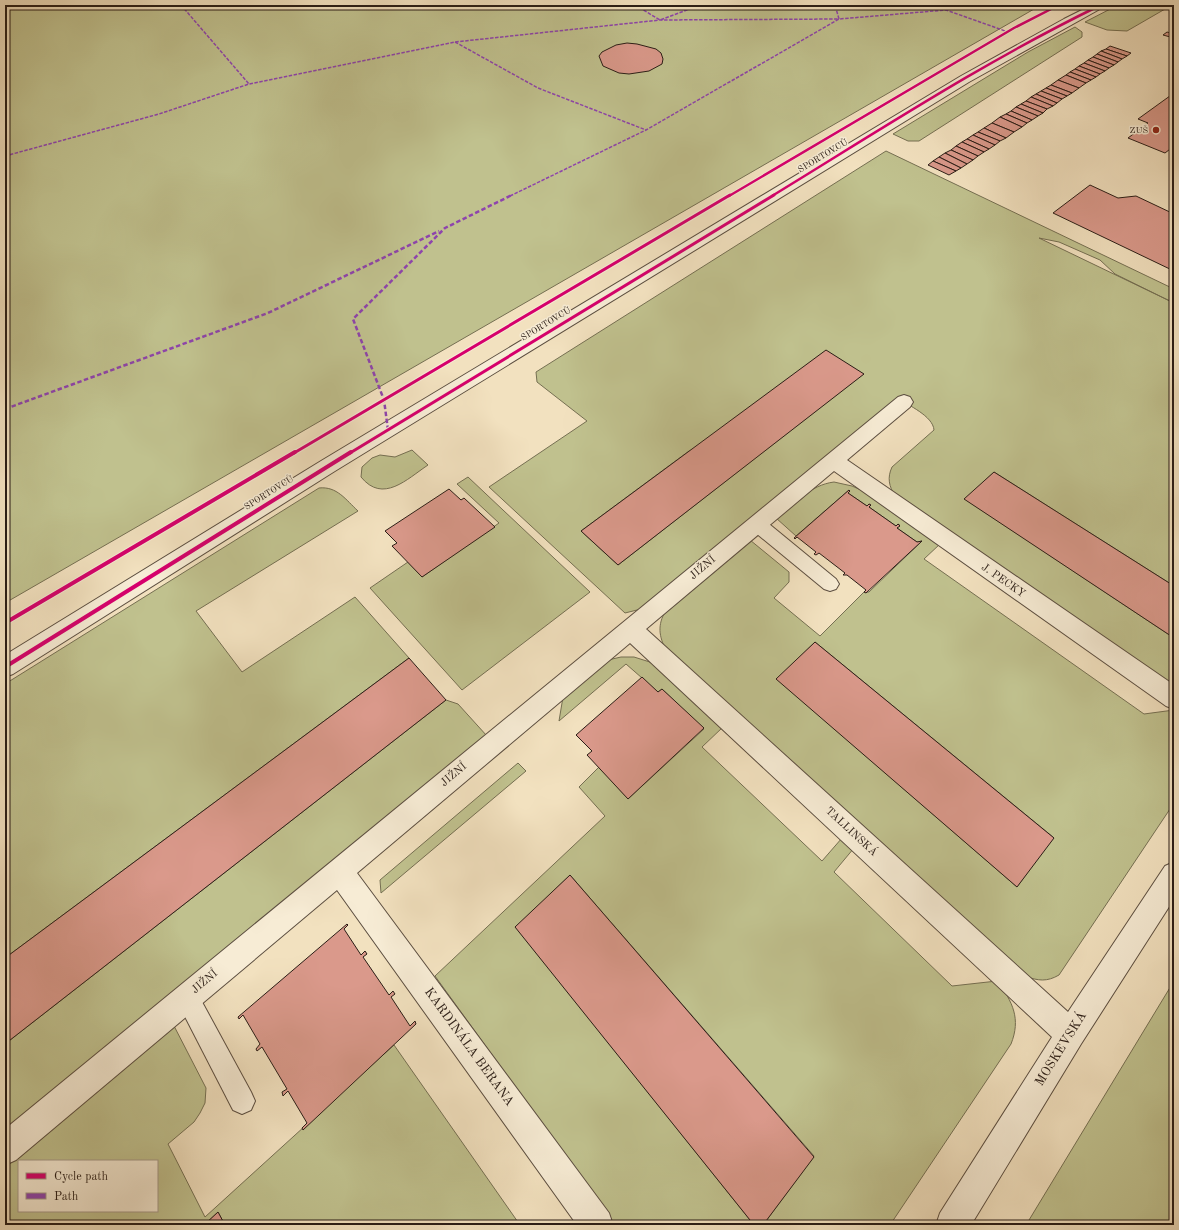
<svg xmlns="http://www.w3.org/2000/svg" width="1179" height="1230" font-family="'Old Standard TT',serif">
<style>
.green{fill:#c0c18e;stroke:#756f52;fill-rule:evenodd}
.building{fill:#da998b;stroke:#2a1d16}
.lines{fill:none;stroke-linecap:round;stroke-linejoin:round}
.service-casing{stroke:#5c4e40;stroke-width:2}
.minor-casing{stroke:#5c4e40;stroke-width:2}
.service{fill:#f7ecd5;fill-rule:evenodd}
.minor{fill:#f7ecd5;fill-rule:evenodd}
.quiet-far1{stroke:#8e44ad;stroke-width:1.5;stroke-dasharray:3.5 1.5;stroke-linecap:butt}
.quiet{stroke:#8e44ad;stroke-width:2.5;stroke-dasharray:4.5 2.5;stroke-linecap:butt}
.cycleway-far2-casing{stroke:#f7ecd5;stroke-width:4}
.cycleway-far1-casing{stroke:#f7ecd5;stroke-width:5}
.cycleway-casing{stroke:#f7ecd5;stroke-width:6}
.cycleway-far2{stroke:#d6006c;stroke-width:2.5}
.cycleway-far1{stroke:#d6006c;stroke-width:3}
.cycleway{stroke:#d6006c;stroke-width:4}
.poi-dot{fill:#8f2418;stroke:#f7ecd5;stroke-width:1.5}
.labels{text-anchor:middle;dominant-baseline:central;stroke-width:3;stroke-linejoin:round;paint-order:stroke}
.far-poi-label{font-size:9px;fill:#2a1d16;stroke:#f7ecd5;text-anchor:end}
.far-street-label{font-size:9px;fill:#2a1d16;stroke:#f7ecd5}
.street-label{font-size:11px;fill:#2a1d16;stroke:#f7ecd5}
.near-street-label{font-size:13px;fill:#2a1d16;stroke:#f7ecd5}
</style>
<rect width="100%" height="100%" fill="#f2e1bf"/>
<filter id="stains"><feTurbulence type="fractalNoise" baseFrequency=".005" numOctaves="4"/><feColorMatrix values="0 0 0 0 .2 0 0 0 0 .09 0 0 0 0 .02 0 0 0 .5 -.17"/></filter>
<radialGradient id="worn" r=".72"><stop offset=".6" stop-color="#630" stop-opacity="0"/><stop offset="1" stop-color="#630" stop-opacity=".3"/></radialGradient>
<!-- green -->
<g class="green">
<path d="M5 5H1041L5 603Z"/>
<path d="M1118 5H1172L1127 31 1107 30 1085 22Z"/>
<path d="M1075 27 1082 32V37L919 141H908L893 134 1028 52Z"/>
<path d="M886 151 1174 289V303L1115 274 1100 260 1059 242 1039 238 1174 303V586L994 472 965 499 1174 638V690L895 496C889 486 887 478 892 467L934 430C933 416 908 405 897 398L641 609 625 613 489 487 587 421 537 382 536 372ZM863 374 618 565 581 531 689 451Z"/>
<path d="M412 450 428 465C407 479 383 504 361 477L362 467 372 458 380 455 395 457Z"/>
<path d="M468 477 590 592 462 690 370 588 408 562 422 577 499 523 457 484Z"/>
<path d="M834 482 852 486 861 490 940 544 924 559 1144 714 1174 710V803L1059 975C1047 982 1038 981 1025 976L665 648C658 634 658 622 667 609L750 540 789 572V582L774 598 820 636 864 592H869L922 541 917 542 897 528 900 525 898 524 896 526 869 507 871 505 869 504 867 506 848 493 850 491 849 490 796 536 776 518C794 504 810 485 834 482ZM815 642 1053 837 1017 887 777 679Z"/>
<path d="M319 488C337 486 346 500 358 511L196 611 242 672 355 597 409 658 5 958V684Z"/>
<path d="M621 657H634L653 663 723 727 702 747 822 861 842 838 854 848 834 872 952 986 997 981C1013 1002 1021 1019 1011 1044L890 1225H763L814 1156 570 875 516 927 754 1225H615L435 976 605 816 579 787 599 767 628 799 704 729 662 689 658 692 626 664 559 721 563 697 608 660Z"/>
<path d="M446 700 458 704 487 736 5 1132V1044Z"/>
<path d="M518 763 526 771 381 893 380 880Z"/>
<path d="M1174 981V1225H1026Z"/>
<path d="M173 1024 206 1088 205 1103 200 1113 194 1122 168 1144 205 1217 394 1045 520 1225H225L218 1212 204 1225H5V1165ZM19 1161H157V1211H19Z"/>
</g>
<!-- building -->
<g class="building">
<path d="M1167 32 1174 34V38L1163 35Z"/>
<path d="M627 43 637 44 656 49 661 53 663 59 662 64 649 71 629 74 619 73 603 66 599 56 602 52 616 45Z"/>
<path d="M1110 46 1131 53 1127 56 1106 49Z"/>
<path d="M1106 49 1127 56 1122 59 1101 51Z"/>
<path d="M1101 51 1122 59 1118 62 1097 54Z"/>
<path d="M1097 54 1118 62 1114 65 1093 57Z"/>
<path d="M1093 57 1114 65 1109 68 1088 60Z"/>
<path d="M1088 60 1109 68 1105 71 1084 63Z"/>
<path d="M1084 63 1105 71 1100 74 1079 66Z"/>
<path d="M1079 66 1100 74 1096 77 1075 69Z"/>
<path d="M1075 69 1096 77 1091 80 1070 72Z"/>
<path d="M1070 72 1091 80 1086 83 1066 75Z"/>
<path d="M1066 75 1086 83 1079 88 1058 80Z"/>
<path d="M1058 80 1079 88 1072 93 1051 85Z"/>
<path d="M1051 85 1072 93 1067 96 1046 88Z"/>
<path d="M1046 88 1067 96 1062 99 1041 91Z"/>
<path d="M1041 91 1062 99 1057 103 1036 94Z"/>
<path d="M1174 93V146L1165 153 1128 138 1148 123 1138 119Z"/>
<path d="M1036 94 1057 103 1053 106 1031 97Z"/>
<path d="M1031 97 1053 106 1047 109 1026 101Z"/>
<path d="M1026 101 1047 109 1043 113 1021 104Z"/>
<path d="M1021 104 1043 113 1038 116 1016 107Z"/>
<path d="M1016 107 1038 116 1032 120 1011 111Z"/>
<path d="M1011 111 1032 120 1027 123 1006 114Z"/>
<path d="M1006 114 1027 123 1022 127 1000 117Z"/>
<path d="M1000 117 1022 127 1014 132 992 123Z"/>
<path d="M992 123 1014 132 1006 138 984 128Z"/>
<path d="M984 128 1006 138 1000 141 978 132Z"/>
<path d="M978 132 1000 141 995 145 973 135Z"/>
<path d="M973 135 995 145 989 149 967 139Z"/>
<path d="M967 139 989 149 984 152 962 142Z"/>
<path d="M962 142 984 152 978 156 956 146Z"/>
<path d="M956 146 978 156 973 160 951 150Z"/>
<path d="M951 150 973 160 967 164 945 153Z"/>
<path d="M945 153 967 164 961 168 939 157Z"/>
<path d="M939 157 961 168 956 171 933 161Z"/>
<path d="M933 161 956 171 949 175 928 165Z"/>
<path d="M1090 185 1118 198 1136 196 1174 214V271L1053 213Z"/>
<path d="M826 350 864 374 618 565 581 531Z"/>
<path d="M994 472 1174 586V638L964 499Z"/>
<path d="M449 489 461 500 464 498 495 527 422 577 392 546 397 543 385 531Z"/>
<path d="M849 490 850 491 848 493 867 506 869 504 871 505 869 507 896 526 898 524 900 526 897 528 917 542 922 541 866 593 864 592 866 590 847 575H843L845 573 819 553 816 555 814 554 816 552 797 537 795 539 794 538Z"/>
<path d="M815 642 1054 838 1017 887 776 679Z"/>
<path d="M409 658 446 700 5 1044V958Z"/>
<path d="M642 677 658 692 662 689 704 728 628 799 587 755 592 751 576 735Z"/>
<path d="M570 875 814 1157 763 1225H754L515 927Z"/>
<path d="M347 924 348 925 344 929 361 955 365 951 367 954 363 957 389 995 393 991 395 994 391 997 410 1026 415 1021 416 1024 303 1130 302 1128 307 1123 288 1091 283 1096 282 1092 287 1089 262 1047 257 1051 256 1049 260 1044 243 1015 239 1019 238 1017Z"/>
<path d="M218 1212 225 1225H204Z"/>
</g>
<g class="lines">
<!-- service casing -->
<g class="service-casing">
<g id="service">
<path d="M757 517 763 519 836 579 839 584 836 589 830 591 824 589 751 529 749 524 751 519Z"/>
<path d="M187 985 195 989 251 1092 255 1101 251 1110 242 1114 233 1110 179 1005 175 997 179 989Z"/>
</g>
</g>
<!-- minor casing -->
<g class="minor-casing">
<g id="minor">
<path d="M1092 5H1107L969 82 335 471 13 674 5 677V655L321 461 961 76 1064 19Z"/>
<path d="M904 395 910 397 913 402 910 407 847 460 1174 685V709L1166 706 834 471 646 629 1068 1012 1165 866 1174 862V899L1081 1044 971 1225H936L940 1213 1052 1037 630 643 357 873 609 1213 613 1225H577L337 890 16 1160 5 1165V1129L898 397Z"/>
</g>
</g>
<!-- service -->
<use href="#service" class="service"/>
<!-- minor -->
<use href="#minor" class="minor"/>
<!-- quiet-far1 -->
<g class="quiet-far1">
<path d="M181 5 249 84"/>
<path d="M635 5 660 20 700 5"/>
<path d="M934 5 946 10 963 5"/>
<path d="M455 42 538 88 646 130"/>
<path d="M5 156 159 114 249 84 455 42 660 20 839 19 835 5"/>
<path d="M510 196 646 130 839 19 946 10 1008 32"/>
</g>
<!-- quiet -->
<g class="quiet">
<path d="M5 409 268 313 439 231"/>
<path d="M388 430 384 400 353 319 445 228 512 195"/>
</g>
<!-- cycleway-far2 casing -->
<g class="cycleway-far2-casing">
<g id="cycleway-far2">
<path d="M729 196 1014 28 1059 5"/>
<path d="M772 196C880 130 987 60 1101 5"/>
</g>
</g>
<!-- cycleway-far1 casing -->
<g class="cycleway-far1-casing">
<g id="cycleway-far1">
<path d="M294 453 730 195"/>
<path d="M350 453 774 195"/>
</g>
</g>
<!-- cycleway casing -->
<g class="cycleway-casing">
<g id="cycleway">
<path d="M5 623 295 452"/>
<path d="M5 667 351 452"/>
</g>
</g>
<!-- cycleway-far2 -->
<use href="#cycleway-far2" class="cycleway-far2"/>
<!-- cycleway-far1 -->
<use href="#cycleway-far1" class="cycleway-far1"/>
<!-- cycleway -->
<use href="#cycleway" class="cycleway"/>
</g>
<!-- markers -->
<circle class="poi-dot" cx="1156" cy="130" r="4"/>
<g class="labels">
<!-- far-poi labels -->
<g class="far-poi-label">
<text x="1148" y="130">ZUŠ</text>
</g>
<!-- far-street labels -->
<g class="far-street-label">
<text transform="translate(823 156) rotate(-31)">SPORTOVCŮ</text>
<text transform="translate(546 324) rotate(-31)">SPORTOVCŮ</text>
<text transform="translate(269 493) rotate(-32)">SPORTOVCŮ</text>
</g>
<!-- street labels -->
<g class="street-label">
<text transform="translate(703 568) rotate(-40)">JIŽNÍ</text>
<text transform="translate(1003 581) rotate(35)">J. PECKY</text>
<text transform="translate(454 775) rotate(-40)">JIŽNÍ</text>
<text transform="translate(851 832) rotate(43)">TALLINSKÁ</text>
<text transform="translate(205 982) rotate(-40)">JIŽNÍ</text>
</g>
<!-- near-street labels -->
<g class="near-street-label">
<text transform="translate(469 1047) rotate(54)">KARDINÁLA BERANA</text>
<text transform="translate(1061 1049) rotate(-58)">MOSKEVSKÁ</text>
</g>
</g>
<!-- margin -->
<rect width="1179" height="1230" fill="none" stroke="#f2e1bf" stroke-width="20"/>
<rect x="6" y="6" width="1167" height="1218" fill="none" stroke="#2a1d16" stroke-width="2"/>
<rect x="10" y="10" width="1159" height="1210" fill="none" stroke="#2a1d16"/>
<!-- legend -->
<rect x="18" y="1160" width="140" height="52" fill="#f7ecd5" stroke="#a59989"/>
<rect x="26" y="1173" width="20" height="6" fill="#d6006c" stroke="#a59989"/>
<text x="54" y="1180" font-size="12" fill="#2a1d16">Cycle path</text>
<rect x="26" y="1193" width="20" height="6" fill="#8e44ad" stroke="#a59989"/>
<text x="54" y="1200" font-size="12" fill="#2a1d16">Path</text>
<rect width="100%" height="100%" filter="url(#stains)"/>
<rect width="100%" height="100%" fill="url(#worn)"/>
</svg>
